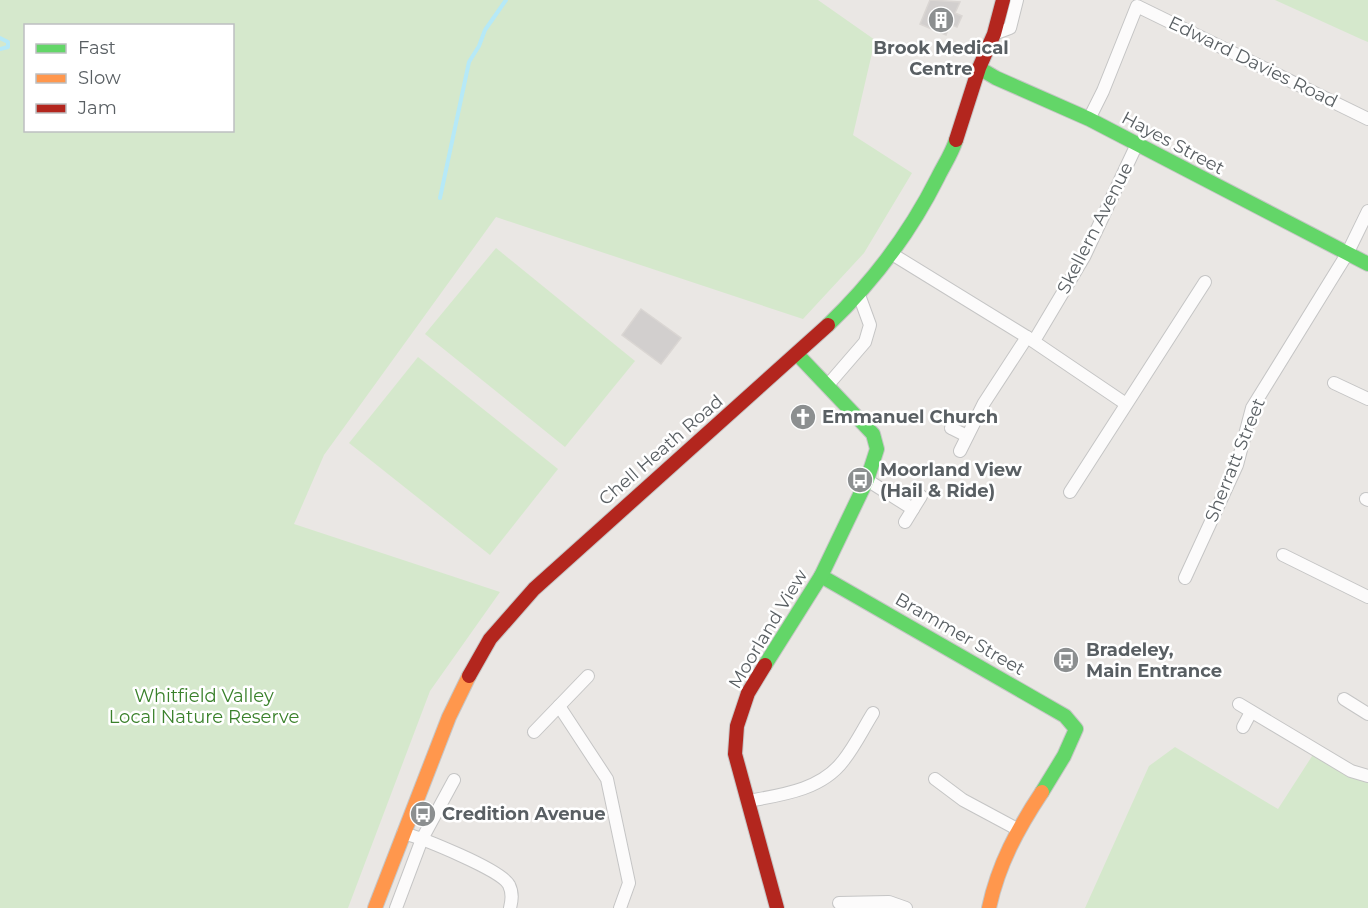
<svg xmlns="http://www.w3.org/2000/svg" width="1368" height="908" font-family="Montserrat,sans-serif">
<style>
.green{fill:#d5e8cc;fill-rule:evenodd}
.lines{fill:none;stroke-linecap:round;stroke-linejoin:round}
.stream{stroke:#b6e9f7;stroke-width:4}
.building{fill:#d2cfce;stroke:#dad6d3;stroke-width:1.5}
.street-casing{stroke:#c5c5c5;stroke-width:14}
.fast-casing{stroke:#c6c6c6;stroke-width:16}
.slow-casing{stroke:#c6c6c6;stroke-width:16}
.jam-casing{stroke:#c6c6c6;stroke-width:16}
.street{stroke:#fcfbfb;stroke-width:12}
.fast{stroke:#63d668;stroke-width:14}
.slow{stroke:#ff974d;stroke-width:14}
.jam{stroke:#b3261e;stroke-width:14}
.labels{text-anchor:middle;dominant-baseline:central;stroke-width:5;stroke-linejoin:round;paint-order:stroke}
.poi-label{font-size:18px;font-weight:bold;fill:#595f63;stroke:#fff;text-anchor:start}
.street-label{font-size:18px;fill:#595f63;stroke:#fff}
.park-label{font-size:18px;fill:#3a812b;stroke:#fff}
</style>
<rect width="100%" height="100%" fill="#eae7e4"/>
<!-- green -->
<g class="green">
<path d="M0 0H818L875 40 853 135 912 173 864 253 803 319 496 217 324 455 294 524 500 592 430 691 348 908H0ZM26 26H232V130H26Z"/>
<path d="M1275 0H1368V42L1363 40Z"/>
<path d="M496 248 635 361 565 447 425 334Z"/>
<path d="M418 357 558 469 490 555 349 443Z"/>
<path d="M1175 747 1278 809 1316 750 1368 776V908H1085L1149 766Z"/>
</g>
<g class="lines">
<!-- stream -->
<g class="stream">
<path d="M0 38 8 42V47L0 49"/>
<path d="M440 198 469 62 479 46 485 30 506 0"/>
</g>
</g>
<!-- building -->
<g class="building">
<path d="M930 0 960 2 955 13 962 16 957 27 950 24 946 35 920 24Z"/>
<path d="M641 309 681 338 661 364 622 335Z"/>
</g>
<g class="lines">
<!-- street casing -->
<g class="street-casing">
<g id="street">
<path d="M994 34 1010 28 1017 0"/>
<path d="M1089 119 1103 91 1137 6 1368 119"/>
<path d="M892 254 1027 337 1126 404"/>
<path d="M1034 341 1084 257 1137 144"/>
<path d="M1334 383 1368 399"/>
<path d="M827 386 865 342 870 325 859 295"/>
<path d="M951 428 967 436"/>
<path d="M960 451 984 403 1027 337"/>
<path d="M867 480 913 509"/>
<path d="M1070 492 1205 282"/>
<path d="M1366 499 1368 500"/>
<path d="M905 522 921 496"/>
<path d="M1283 555 1368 597"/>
<path d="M1185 578 1237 465 1252 408 1347 254 1368 211"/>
<path d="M1344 699 1368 714"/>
<path d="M1239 704 1351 771 1368 776"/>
<path d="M559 706 607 779 629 883 620 908"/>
<path d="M1243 727 1251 712"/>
<path d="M534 732 588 676"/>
<path d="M935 779 963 800 1019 830"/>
<path d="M748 801C781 795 821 790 843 761 855 746 863 729 873 713"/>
<path d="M403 833C422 838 502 870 509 885 513 893 512 900 510 908"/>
<path d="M839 903 889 902 906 908"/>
<path d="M396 908 422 839 454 780"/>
</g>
</g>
<!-- fast casing -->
<g class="fast-casing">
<g id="fast">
<path d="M979 68 996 78 1089 119 1368 264"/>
<path d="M828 325C873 282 910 233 938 177 944 165 952 153 956 140"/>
<path d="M821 576 1065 716 1076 729 1064 756 1042 792"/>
<path d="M765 665 821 576 867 480 877 449 873 434 797 354"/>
</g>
</g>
<!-- slow casing -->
<g class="slow-casing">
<g id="slow">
<path d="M375 908 449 717 469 676"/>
<path d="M989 908C998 865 1018 828 1042 792"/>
</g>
</g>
<!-- jam casing -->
<g class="jam-casing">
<g id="jam">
<path d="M956 140 979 68 994 34 1003 0"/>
<path d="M765 665 748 693 737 726 735 754 777 908"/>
<path d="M469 676 490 639 534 589 828 325"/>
</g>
</g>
<!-- street -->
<use href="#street" class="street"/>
<!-- fast -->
<use href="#fast" class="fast"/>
<!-- slow -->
<use href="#slow" class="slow"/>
<!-- jam -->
<use href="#jam" class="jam"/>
</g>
<!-- icons -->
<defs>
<g id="building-disc" transform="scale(1.35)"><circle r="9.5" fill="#8c8f90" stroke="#fff"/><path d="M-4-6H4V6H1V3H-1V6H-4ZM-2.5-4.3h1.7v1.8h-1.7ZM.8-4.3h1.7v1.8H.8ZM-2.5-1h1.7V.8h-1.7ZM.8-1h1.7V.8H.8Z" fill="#fff"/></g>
<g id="church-disc" transform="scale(1.35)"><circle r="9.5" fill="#8c8f90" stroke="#fff"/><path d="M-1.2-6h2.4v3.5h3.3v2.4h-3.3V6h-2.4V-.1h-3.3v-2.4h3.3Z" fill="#fff"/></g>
<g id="bus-disc" transform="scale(1.35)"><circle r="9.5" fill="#8c8f90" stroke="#fff"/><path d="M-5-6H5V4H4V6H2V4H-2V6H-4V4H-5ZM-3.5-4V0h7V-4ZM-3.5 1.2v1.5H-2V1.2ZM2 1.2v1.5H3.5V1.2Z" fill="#fff"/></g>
</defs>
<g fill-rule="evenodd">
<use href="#building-disc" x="941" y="20"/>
<use href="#church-disc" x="803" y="417"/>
<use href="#bus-disc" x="860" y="480"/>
<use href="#bus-disc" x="1066" y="660"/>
<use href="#bus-disc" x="423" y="814"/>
</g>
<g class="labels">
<!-- poi labels -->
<g class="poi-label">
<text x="941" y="48" text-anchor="middle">Brook Medical<tspan x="941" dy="21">Centre</tspan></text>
<text x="822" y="417">Emmanuel Church</text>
<text x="880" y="470">Moorland View<tspan x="880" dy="21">(Hail &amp; Ride)</tspan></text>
<text x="1086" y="650">Bradeley,<tspan x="1086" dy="21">Main Entrance</tspan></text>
<text x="442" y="814">Credition Avenue</text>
</g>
<!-- street labels -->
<g class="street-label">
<text transform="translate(1253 62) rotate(26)">Edward Davies Road</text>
<text transform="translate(1173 143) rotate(28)">Hayes Street</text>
<text transform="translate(1095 228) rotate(-63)">Skellern Avenue</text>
<text transform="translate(661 450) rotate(-41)">Chell Heath Road</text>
<text transform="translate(1235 460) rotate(-68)">Sherratt Street</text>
<text transform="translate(768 629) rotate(-59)">Moorland View</text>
<text transform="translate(960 634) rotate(30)">Brammer Street</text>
</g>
<!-- park labels -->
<g class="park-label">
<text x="204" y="696">Whitfield Valley<tspan x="204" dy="21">Local Nature Reserve</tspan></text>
</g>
</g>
<!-- legend -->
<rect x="24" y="24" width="210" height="108" fill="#ffffff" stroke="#bdbfc1" stroke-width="1.5"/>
<rect x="36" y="44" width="30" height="9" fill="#63d668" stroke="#bdbfc1" stroke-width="1.5"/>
<text x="78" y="54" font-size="18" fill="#595f63">Fast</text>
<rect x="36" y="74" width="30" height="9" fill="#ff974d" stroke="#bdbfc1" stroke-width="1.5"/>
<text x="78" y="84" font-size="18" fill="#595f63">Slow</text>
<rect x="36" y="104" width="30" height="9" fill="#b3261e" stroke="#bdbfc1" stroke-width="1.5"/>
<text x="78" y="114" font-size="18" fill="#595f63">Jam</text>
</svg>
